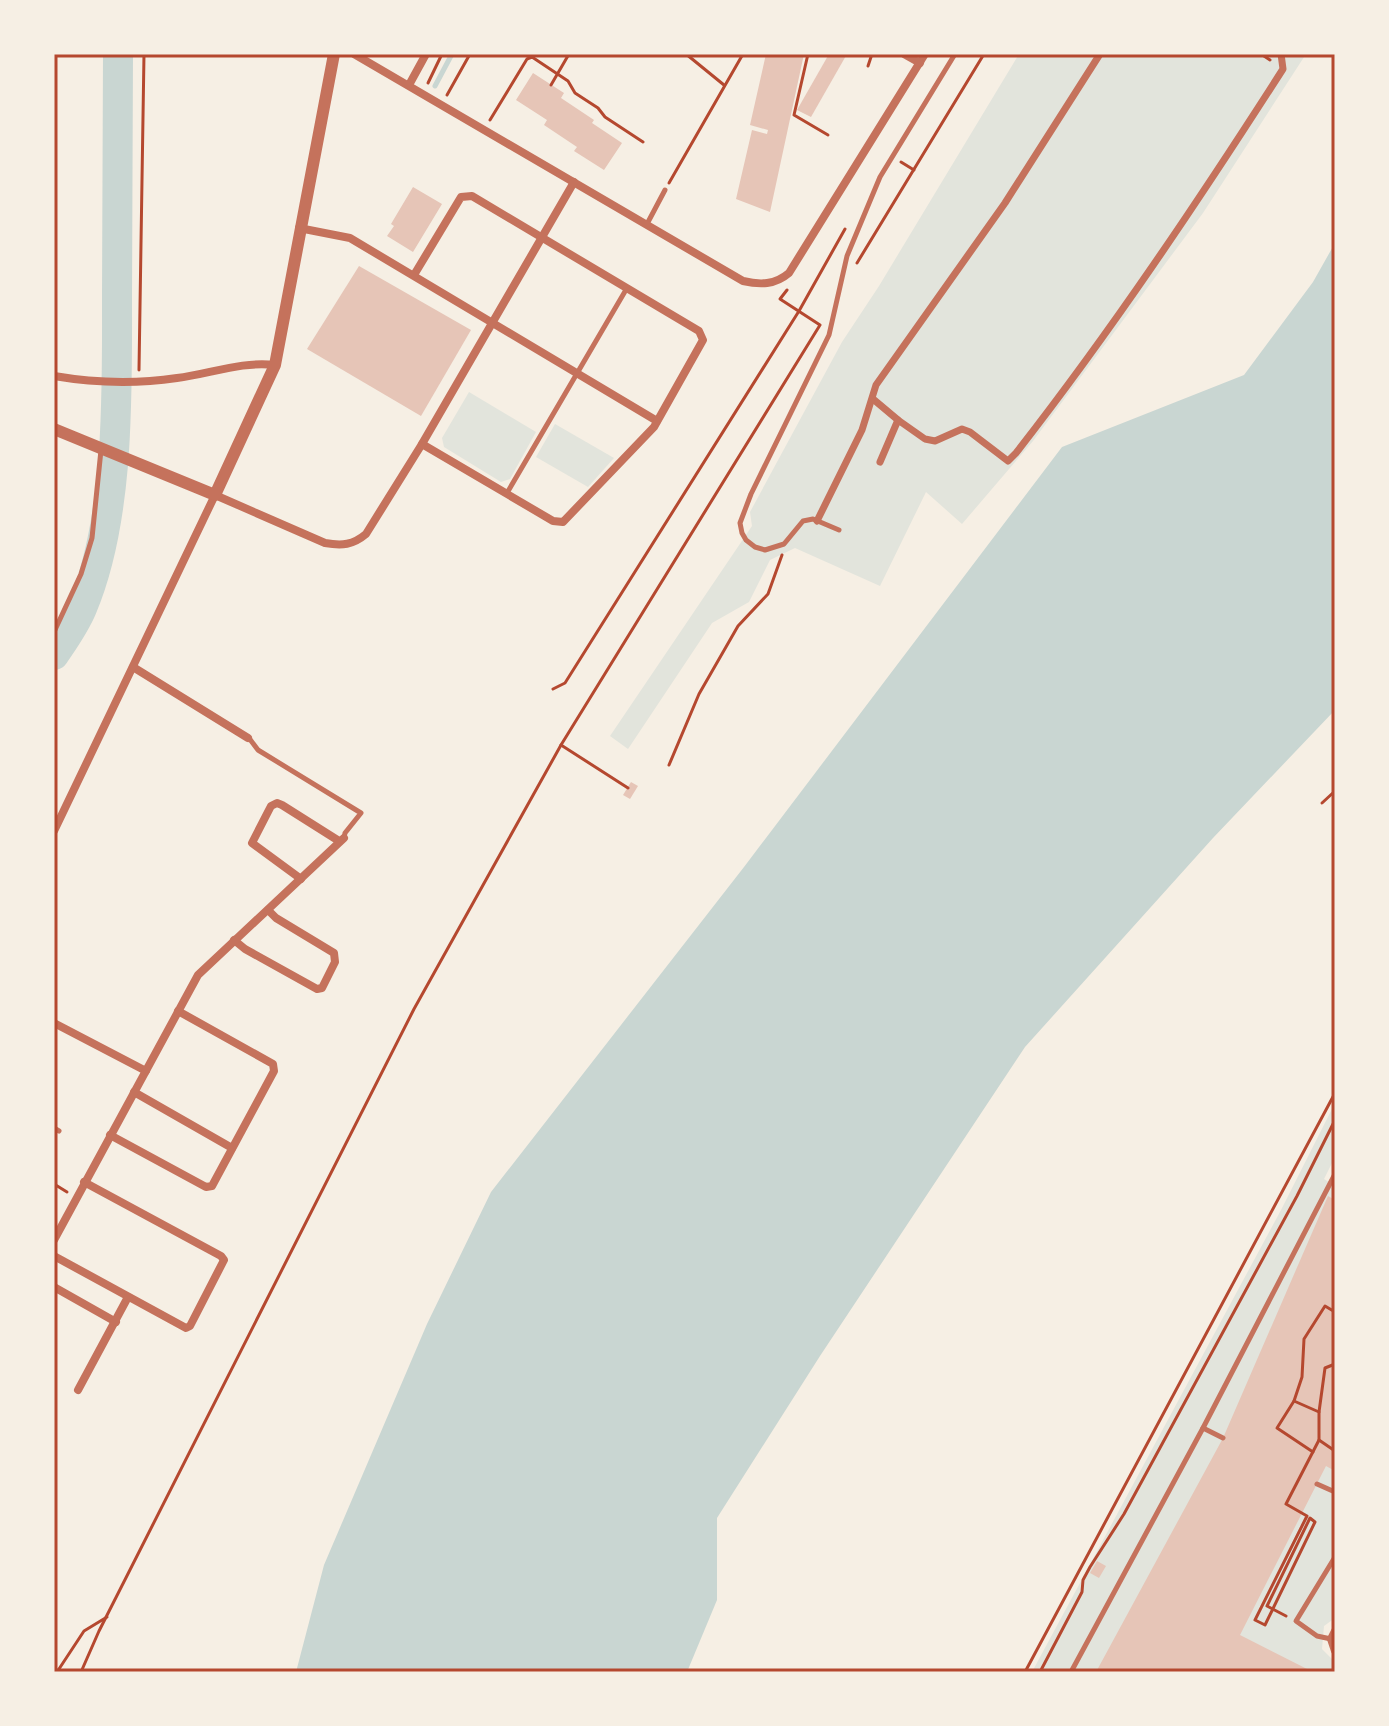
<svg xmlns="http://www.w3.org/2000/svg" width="1389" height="1726" font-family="Lato,sans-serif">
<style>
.green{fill:#e2e4dc}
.water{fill:#c9d6d2}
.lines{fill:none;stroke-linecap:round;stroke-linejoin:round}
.stream{stroke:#c9d6d2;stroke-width:5}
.river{stroke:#c9d6d2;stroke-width:30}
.building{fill:#e6c5b7}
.path{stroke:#b5482f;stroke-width:3}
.service{stroke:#c5725c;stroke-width:5}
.pedestrian{stroke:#c5725c;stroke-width:7}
.minor{stroke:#c5725c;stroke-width:8}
.tertiary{stroke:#c5725c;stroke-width:12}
.neatline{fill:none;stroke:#b5482f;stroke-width:3}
</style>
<rect width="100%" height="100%" fill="#f6efe4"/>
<!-- green -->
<g class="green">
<path d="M1019 54H1306L1203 213 1033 441 962 524 926 492 880 586 795 548 770 560 749 602 712 623 628 749 610 736 752 526 750 512 842 342 879 286Z"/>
<path d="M469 392 536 432 510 479 501 482 444 447 442 438Z"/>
<path d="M555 424 614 458 588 487 536 457Z"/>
<path d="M1335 1103V1157L1324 1179 1335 1186V1618L1324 1626 1322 1649 1335 1662V1672H1032L1281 1210Z"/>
</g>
<!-- water -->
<path class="water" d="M1335 243V710L1213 838 1025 1047 820 1356 717 1518V1600L687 1672H296L324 1565 427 1324 491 1192 744 867 1062 447 1244 375 1313 282Z"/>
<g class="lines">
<!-- stream -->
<path class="stream" d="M435 86 452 54"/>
<!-- river -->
<path class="river" d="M54 655C64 640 75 625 82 608 120 518 117 393 117 297 118 216 117 135 118 54"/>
</g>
<!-- building -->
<g class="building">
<path d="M766 54H804L770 212 736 199 752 130 767 134 768 130 750 125Z"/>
<path d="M829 54H847L811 117 797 110Z"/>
<path d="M533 73 564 93 561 98 594 120 592 123 622 143 604 170 574 151 577 147 544 125 547 120 516 100Z"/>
<path d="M413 187 442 204 413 252 387 236 394 226 391 224Z"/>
<path d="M359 266 471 330 421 416 307 349Z"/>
<path d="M631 782 638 786 630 799 623 795Z"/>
<path d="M1328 1196 1335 1200V1471L1326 1466 1240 1635 1313 1672H1096L1223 1438Z"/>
<path d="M1097 1561 1106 1566 1099 1578 1090 1573Z"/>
</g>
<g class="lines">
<!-- path -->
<g class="path">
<path d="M686 54 724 85"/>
<path d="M808 54 794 115 828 135"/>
<path d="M1261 54 1270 60"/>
<path d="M868 66 872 54"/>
<path d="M428 83 442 54"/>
<path d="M551 85 569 54"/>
<path d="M447 95 470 54"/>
<path d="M490 120 527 59 532 57 568 81 575 93 598 108 605 117 643 142"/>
<path d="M901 162 914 170"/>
<path d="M669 183 743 54"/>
<path d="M857 263 984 54"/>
<path d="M139 370 144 54"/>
<path d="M553 689 565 683 799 311 845 229"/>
<path d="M561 745 628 788"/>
<path d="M669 765 699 694 738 626 768 594 782 555"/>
<path d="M1322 803 1335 791"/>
<path d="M54 1184 67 1192"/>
<path d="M1335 1312 1325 1306 1304 1339 1302 1377 1294 1401 1319 1412V1440L1335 1451"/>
<path d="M1294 1401 1277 1428 1313 1452"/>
<path d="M1319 1412 1325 1368 1335 1364"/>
<path d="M1286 1616 1267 1606 1310 1518 1315 1522 1265 1625 1255 1620 1307 1516 1286 1504 1319 1440"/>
<path d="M57 1672 84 1631 107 1617"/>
<path d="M81 1672 99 1631 414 1009 561 745 820 325 780 299 787 290"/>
<path d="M1025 1672 1335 1093"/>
<path d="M1040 1672 1082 1592 1083 1580 1090 1567 1124 1514 1297 1196 1335 1120"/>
</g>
<!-- service -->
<g class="service">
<path d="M647 224 665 190"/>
<path d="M507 493 627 288"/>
<path d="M839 530 813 519 803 521 784 544 765 550 755 547 746 540 742 533 740 523 751 494 829 335 847 256 880 177 955 54"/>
<path d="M54 632 81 574 92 538 101 450"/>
<path d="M249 738 258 750 361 813 345 833 344 838"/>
<path d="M54 1128 59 1131"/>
<path d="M1203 1428 1223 1438"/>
<path d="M1317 1484 1335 1492"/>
<path d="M1331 1639 1317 1636 1296 1621 1335 1557"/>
<path d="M1071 1672 1203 1428 1335 1174"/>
</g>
<!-- pedestrian -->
<g class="pedestrian">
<path d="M873 399 898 420"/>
<path d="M880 462 898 420 925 439 935 441 962 429 970 432 1008 461 1016 453C1112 330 1199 200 1283 69L1281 54"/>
<path d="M817 521 862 430 876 385 1005 203 1100 54"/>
</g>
<!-- minor -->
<g class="minor">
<path d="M354 54 743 281C760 285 775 285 789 273L925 54"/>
<path d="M904 54 920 63"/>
<path d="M409 85 426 54"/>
<path d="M299 228 350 238 657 421"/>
<path d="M414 275 461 197 472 196 699 331 703 340 654 427 563 522 553 521 422 444"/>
<path d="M54 376C95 383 136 384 177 378 210 374 241 361 275 365"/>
<path d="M133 667 248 738"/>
<path d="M54 831 215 495 325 543C342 546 353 545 366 534L422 444 574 182"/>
<path d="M301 879 252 843 271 806 277 803 282 805 339 841"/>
<path d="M234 940 245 949 317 989 322 988 335 962 334 953 276 918 268 910"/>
<path d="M54 1023 146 1071"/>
<path d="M134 1092 232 1148"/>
<path d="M110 1135 206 1187 212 1186 274 1071 273 1064 178 1011"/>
<path d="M54 1240 198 975 344 838"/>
<path d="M54 1256 186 1328 190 1326 224 1260 221 1256 84 1182"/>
<path d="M54 1287 116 1322"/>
<path d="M78 1390 128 1297"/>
<path d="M1335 1631 1331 1639 1335 1651"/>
</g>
<!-- tertiary -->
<path class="tertiary" d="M54 429 215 495 275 365 334 54"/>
</g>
<!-- border -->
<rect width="1389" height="1726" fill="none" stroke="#f6efe4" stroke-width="112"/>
<rect x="56" y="56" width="1277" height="1614" class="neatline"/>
</svg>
